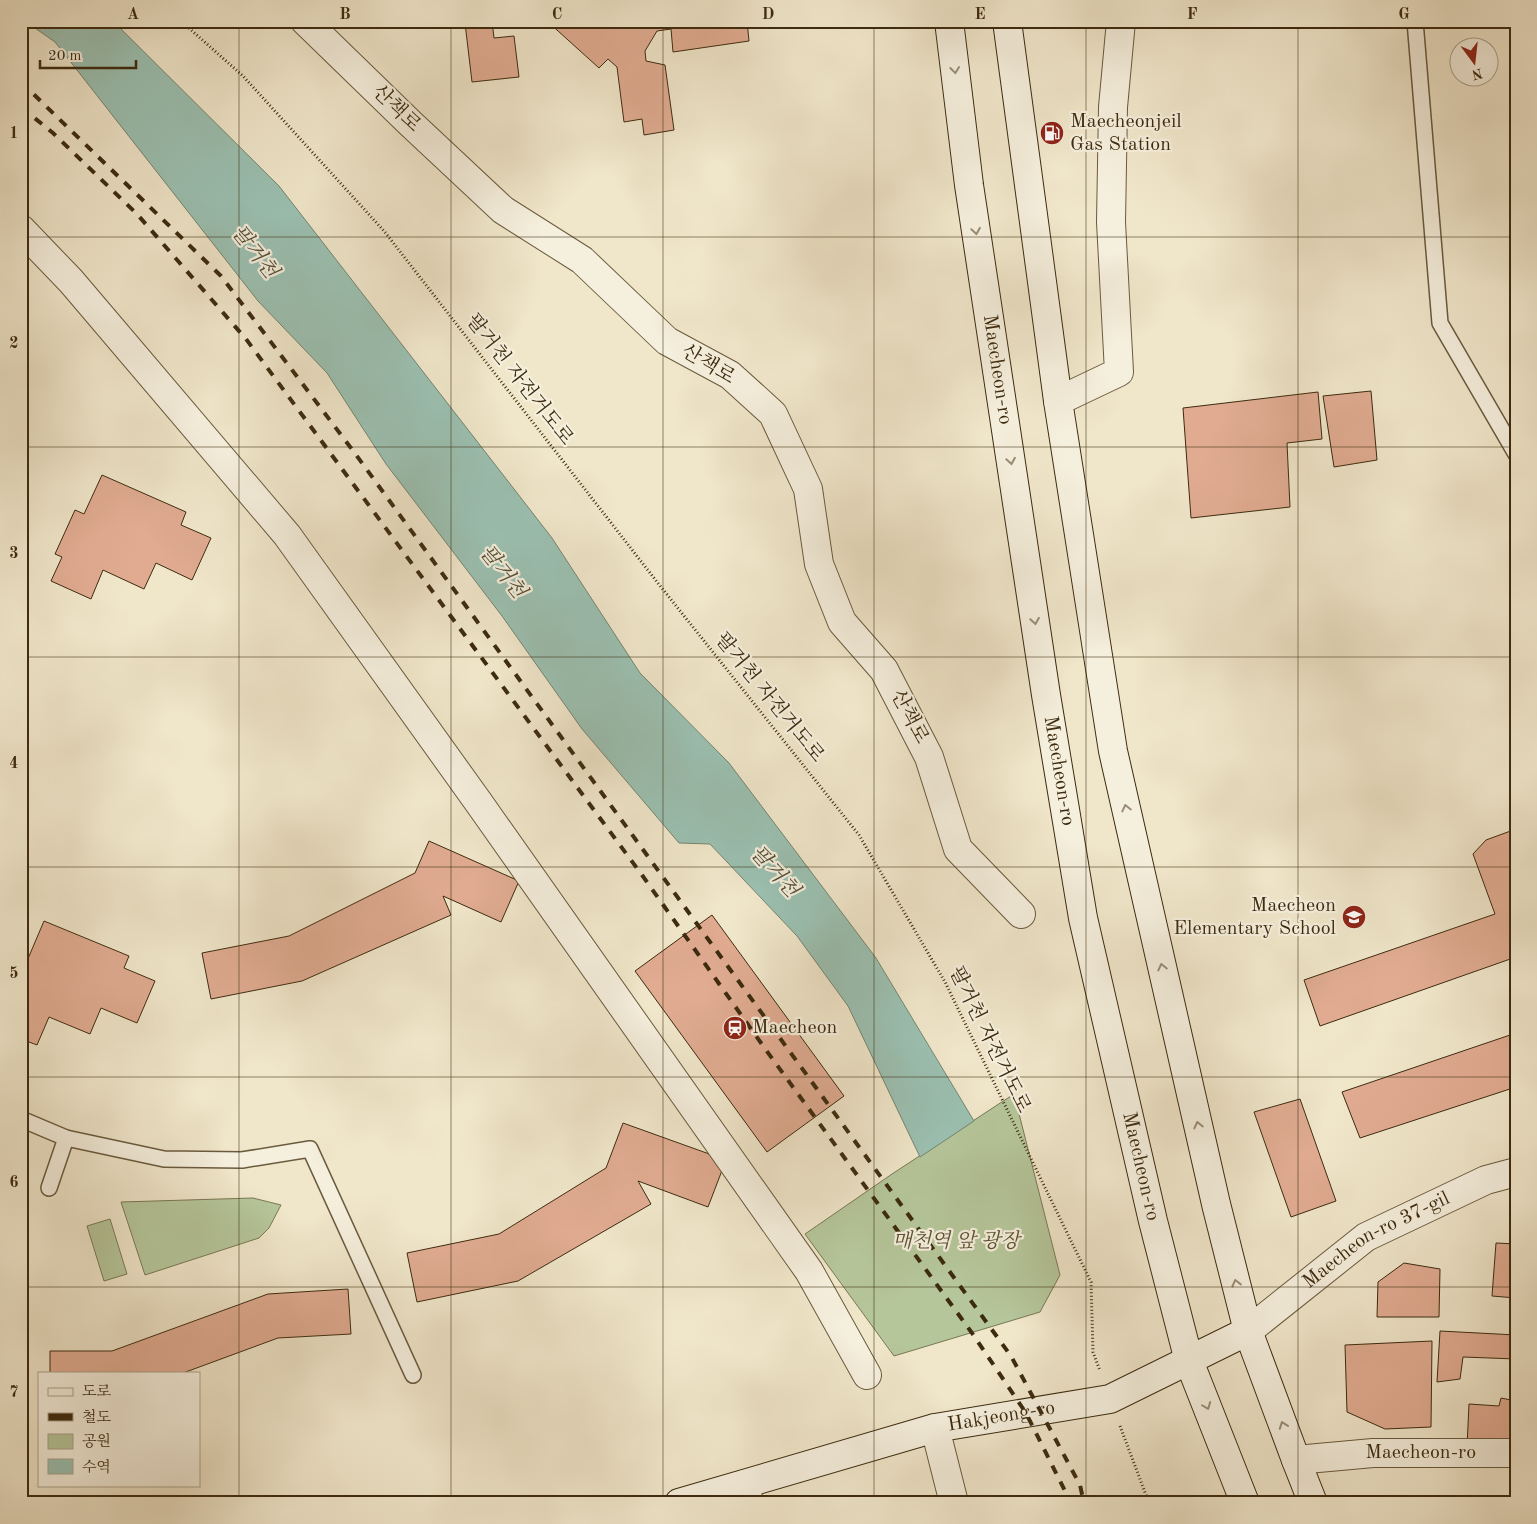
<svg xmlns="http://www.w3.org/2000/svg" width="1537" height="1524" font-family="'Old Standard TT','Noto Serif KR',serif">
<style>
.green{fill:#b5c69a;stroke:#797854}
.water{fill:#9bc0b1;stroke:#758470}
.building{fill:#e0ab91;stroke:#3d2b0f}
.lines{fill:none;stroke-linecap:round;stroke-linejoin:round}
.lane-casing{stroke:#6a5a3e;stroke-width:18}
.street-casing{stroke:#6a5a3e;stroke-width:30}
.secondary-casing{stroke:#3d2b0f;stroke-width:30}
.path{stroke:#3d2b0f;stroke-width:3;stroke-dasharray:1 2.5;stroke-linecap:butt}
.lane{stroke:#f5efdd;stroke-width:15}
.street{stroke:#f5efdd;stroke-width:28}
.secondary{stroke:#f5efdd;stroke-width:28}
.rail{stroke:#3d2b0f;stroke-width:4;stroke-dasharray:9 9;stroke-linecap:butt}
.oneway{stroke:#998d76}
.grid{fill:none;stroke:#3d2b0f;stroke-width:1;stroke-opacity:0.55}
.labels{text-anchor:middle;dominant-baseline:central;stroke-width:4.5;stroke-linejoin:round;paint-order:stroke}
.street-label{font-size:20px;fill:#3d2b0f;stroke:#f5efdd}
.poi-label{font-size:20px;fill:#3d2b0f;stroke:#f5efdd;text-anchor:start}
.park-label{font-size:20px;font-style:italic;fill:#5b5232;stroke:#f5efdd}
.water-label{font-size:21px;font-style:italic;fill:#545038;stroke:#f5efdd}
.neatline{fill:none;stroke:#3d2b0f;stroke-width:2}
.grid-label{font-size:16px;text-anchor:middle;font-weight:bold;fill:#3d2b0f}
</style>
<rect width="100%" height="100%" fill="#f0e6ca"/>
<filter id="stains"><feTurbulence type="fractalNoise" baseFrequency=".004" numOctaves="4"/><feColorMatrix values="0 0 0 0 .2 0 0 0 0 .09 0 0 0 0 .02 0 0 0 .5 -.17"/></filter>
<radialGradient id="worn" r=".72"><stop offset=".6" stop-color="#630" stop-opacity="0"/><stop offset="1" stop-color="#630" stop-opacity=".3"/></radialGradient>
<!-- green -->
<g class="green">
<path d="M1014 1094 1060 1275 1040 1312 894 1356 805 1234 892 1174Z"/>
<path d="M253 1198 281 1205 269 1228 259 1238 145 1275 121 1202Z"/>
<path d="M110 1219 127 1274 104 1281 87 1226Z"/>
</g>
<!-- water -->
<path class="water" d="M25 21H113L279 186 552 538 640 673 729 763 876 958 974 1121 920 1157 848 1006 797 936 710 844 679 843 582 729 502 616 386 464 327 373 258 301 55 42Z"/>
<!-- building -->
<g class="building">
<path d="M434 21H492L494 38 514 36 519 77 472 82 465 23 434 26Z"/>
<path d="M547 21H747L749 41 673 52 671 29 657 31 645 51 646 61 665 65 674 130 644 135 642 119 624 122 617 67 608 59 599 68Z"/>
<path d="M1371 391 1377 460 1334 467 1323 396Z"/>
<path d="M1318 392 1322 439 1287 443 1290 507 1191 518 1183 408Z"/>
<path d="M102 475 186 512 181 525 211 538 192 580 156 563 144 589 103 570 91 599 51 581 62 557 55 554 75 510 84 514Z"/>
<path d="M1516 829V957L1320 1026 1304 980 1495 914 1473 854 1486 840Z"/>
<path d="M429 841 519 881 501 922 443 896 451 915 302 981 211 999 202 953 289 936 415 873Z"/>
<path d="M712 915 844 1096 767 1152 635 971Z"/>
<path d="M44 921 129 956 124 968 155 981 137 1023 101 1008 90 1034 49 1017 37 1045 21 1039V959L27 961Z"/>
<path d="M1516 1033V1087L1360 1138 1342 1092Z"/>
<path d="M1300 1099 1336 1201 1291 1217 1254 1112Z"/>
<path d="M623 1123 726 1160 708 1207 638 1181 651 1204 518 1281 417 1302 407 1253 499 1234 606 1168Z"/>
<path d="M1496 1243 1516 1244V1298L1492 1296Z"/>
<path d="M1404 1263 1440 1269 1439 1317H1377L1378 1282Z"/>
<path d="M348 1289 351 1334 278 1338 183 1373H50V1351H112L268 1294Z"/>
<path d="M1440 1331 1516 1335V1359L1463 1357 1460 1379 1437 1382Z"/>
<path d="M1432 1341 1431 1427 1385 1429 1347 1412 1345 1345Z"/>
<path d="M1501 1398 1516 1401V1451L1467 1447 1469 1404 1499 1406Z"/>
</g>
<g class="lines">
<!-- lane casing -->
<g class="lane-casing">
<g id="lane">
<path d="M1415 21 1440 323 1516 454"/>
<path d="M21 1119 66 1138 164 1159 242 1160 310 1149 413 1375"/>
<path d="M49 1188 66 1138"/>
</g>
</g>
<!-- street casing -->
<g class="street-casing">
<g id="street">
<path d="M305 21 410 123 503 210 582 260 667 341 730 375 773 414 808 489 819 564 842 622 884 670 929 757 958 849 1021 914"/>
<path d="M21 229 71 281 287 535 479 803 809 1271 867 1375"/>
<path d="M1058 401 1119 372 1111 222 1113 107 1121 21"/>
<path id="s1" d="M1248 1331 1366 1237 1486 1180 1516 1172"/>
<path d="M935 1428 954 1503"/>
<path id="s2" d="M1296 1460 1373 1453H1516"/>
<path d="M745 1484 749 1503"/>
</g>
</g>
<!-- secondary casing -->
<g class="secondary-casing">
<g id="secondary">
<path id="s3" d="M949 21 969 185 1046 695 1083 918 1153 1221 1189 1361 1245 1503"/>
<path d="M1007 21 1058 401 1113 751 1216 1204 1248 1331 1296 1460 1313 1503"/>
<path id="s4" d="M679 1503 935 1428 1110 1399 1248 1331"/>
</g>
</g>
<!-- path -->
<g class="path">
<path d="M181 21 243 76 384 231 661 587 859 835 945 982 1091 1282 1093 1352 1100 1371"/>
<path d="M1120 1426 1149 1503"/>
</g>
<!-- lane -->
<use href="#lane" class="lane"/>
<!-- street -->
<use href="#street" class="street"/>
<!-- secondary -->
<use href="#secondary" class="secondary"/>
<!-- rail -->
<g class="rail">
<path d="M21 82 221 276 354 452 1011 1356 1080 1485 1084 1503"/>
<path d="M21 107 53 133 137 214 246 339 642 875 766 1050 972 1333 1026 1413 1071 1503"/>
</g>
</g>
<!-- one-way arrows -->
<defs><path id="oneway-chevron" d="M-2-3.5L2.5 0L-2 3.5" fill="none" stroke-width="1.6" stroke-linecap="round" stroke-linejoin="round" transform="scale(1.25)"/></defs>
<g class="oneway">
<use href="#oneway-chevron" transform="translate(955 70) rotate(83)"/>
<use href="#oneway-chevron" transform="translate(976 231) rotate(81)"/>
<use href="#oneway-chevron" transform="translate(1011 461) rotate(81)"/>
<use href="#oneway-chevron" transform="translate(1035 621) rotate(81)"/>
<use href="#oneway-chevron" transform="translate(1126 808) rotate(-103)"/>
<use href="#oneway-chevron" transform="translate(1162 967) rotate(-103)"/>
<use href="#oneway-chevron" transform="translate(1198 1125) rotate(-103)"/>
<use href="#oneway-chevron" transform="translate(1236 1283) rotate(-104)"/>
<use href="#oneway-chevron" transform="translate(1207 1406) rotate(69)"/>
<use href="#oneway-chevron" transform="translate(1283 1425) rotate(-110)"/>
</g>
<!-- grid -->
<path class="grid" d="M239 21V1503M451 21V1503M663 21V1503M874 21V1503M1086 21V1503M1298 21V1503M21 237H1516M21 447H1516M21 657H1516M21 867H1516M21 1077H1516M21 1287H1516"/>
<!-- icons -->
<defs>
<g id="fuel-disc" transform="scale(1.25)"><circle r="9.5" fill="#8f2418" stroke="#f5efdd"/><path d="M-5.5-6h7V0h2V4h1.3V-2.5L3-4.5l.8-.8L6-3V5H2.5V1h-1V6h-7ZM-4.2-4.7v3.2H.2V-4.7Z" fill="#fff"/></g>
<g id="school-disc" transform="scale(1.25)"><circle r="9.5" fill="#8f2418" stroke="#f5efdd"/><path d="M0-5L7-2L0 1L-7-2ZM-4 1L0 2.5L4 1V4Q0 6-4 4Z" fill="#fff"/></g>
<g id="station-disc" transform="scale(1.25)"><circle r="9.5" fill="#8f2418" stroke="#f5efdd"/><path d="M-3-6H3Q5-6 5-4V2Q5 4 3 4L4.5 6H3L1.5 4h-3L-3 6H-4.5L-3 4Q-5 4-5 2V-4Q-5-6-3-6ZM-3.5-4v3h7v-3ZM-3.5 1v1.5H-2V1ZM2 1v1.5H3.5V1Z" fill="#fff"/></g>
</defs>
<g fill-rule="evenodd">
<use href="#fuel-disc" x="1052" y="133"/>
<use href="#school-disc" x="1354" y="917"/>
<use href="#station-disc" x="735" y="1028"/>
</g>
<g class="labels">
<!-- street labels -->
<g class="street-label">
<text transform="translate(396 109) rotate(44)">산책로</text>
<text transform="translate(708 365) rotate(31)">산책로</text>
<text stroke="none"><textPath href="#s3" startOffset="352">Maecheon-ro</textPath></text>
<text transform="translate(519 380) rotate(52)">팔거천 자전거도로</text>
<text transform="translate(769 698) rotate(51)">팔거천 자전거도로</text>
<text transform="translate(909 717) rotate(62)">산책로</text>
<text stroke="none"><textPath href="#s3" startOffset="758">Maecheon-ro</textPath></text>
<text transform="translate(989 1040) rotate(64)">팔거천 자전거도로</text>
<text stroke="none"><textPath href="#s3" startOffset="1162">Maecheon-ro</textPath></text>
<text stroke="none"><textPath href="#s1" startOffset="158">Maecheon-ro 37-gil</textPath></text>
<text stroke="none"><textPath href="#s4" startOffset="334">Hakjeong-ro</textPath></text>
<text stroke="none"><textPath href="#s2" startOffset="125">Maecheon-ro</textPath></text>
</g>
<!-- poi labels -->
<g class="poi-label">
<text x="1070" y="122">Maecheonjeil<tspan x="1070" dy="23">Gas Station</tspan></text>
<text x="1336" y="906" text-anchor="end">Maecheon<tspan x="1336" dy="23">Elementary School</tspan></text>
<text x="752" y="1028">Maecheon</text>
</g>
<!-- park labels -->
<g class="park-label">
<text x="956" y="1242">매천역 앞 광장</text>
</g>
<!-- water labels -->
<g class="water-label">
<text transform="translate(254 252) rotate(52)">팔거천</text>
<text transform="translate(502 572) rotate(52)">팔거천</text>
<text transform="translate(774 872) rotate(48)">팔거천</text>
</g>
</g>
<!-- margin -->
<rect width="1537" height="1524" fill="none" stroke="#f0e6ca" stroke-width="55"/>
<!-- legend -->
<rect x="38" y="1372" width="162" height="115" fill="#f5efdd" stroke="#aba18b"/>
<rect x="48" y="1388" width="25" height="8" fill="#f5efdd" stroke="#aba18b"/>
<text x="82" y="1396" font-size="15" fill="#3d2b0f">도로</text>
<rect x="48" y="1413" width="25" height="8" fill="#3d2b0f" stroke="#aba18b"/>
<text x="82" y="1422" font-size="15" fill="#3d2b0f">철도</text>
<rect x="48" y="1434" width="25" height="15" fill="#b5c69a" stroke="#aba18b"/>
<text x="82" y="1446" font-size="15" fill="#3d2b0f">공원</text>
<rect x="48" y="1459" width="25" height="15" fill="#9bc0b1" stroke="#aba18b"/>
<text x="82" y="1472" font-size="15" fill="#3d2b0f">수역</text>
<!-- north arrow -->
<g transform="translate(1474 62) rotate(165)"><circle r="24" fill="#f5efdd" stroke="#aba18b"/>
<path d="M0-4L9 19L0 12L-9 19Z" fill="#8f2418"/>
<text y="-8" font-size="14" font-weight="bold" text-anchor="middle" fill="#3d2b0f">N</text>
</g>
<!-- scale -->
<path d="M40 60v8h96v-8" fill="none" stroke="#3d2b0f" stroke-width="2.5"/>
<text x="48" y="60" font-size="15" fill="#3d2b0f" stroke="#f5efdd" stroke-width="4" paint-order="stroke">20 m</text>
<rect x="28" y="28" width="1482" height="1468" class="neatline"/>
<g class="grid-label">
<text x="133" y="19">A</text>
<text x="345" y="19">B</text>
<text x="557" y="19">C</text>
<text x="768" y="19">D</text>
<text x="980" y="19">E</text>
<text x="1192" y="19">F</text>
<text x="1404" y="19">G</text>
<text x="14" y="138">1</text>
<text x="14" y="348">2</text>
<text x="14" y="558">3</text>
<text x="14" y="768">4</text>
<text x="14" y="978">5</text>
<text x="14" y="1187">6</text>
<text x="14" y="1397">7</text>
</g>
<rect width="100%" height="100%" filter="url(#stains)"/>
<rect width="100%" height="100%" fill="url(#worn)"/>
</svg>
